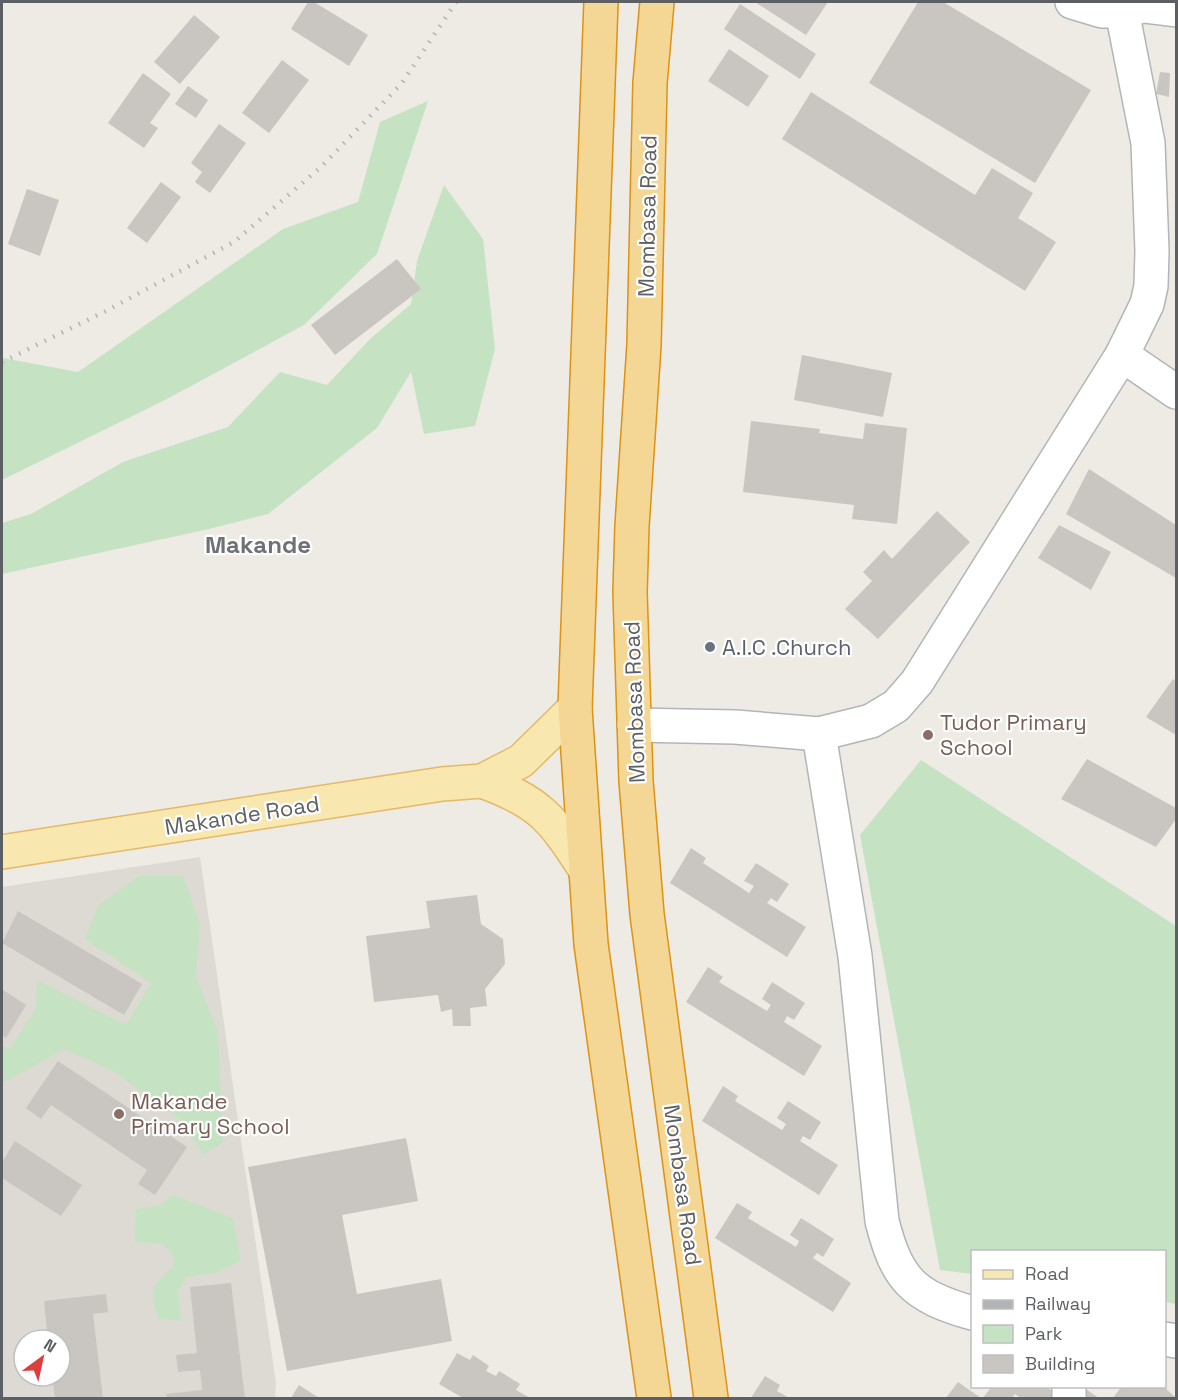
<svg xmlns="http://www.w3.org/2000/svg" width="1178" height="1400" font-family="'Space Grotesk',sans-serif">
<style>
.education{fill:#dddad3;fill-rule:evenodd}
.green{fill:#c5e3c3}
.building{fill:#c9c6c2}
.lines{fill:none;stroke-linecap:round;stroke-linejoin:round}
.minor-casing{stroke:#b2b5b8;stroke-width:36}
.major-casing{stroke:#e5b965;stroke-width:36}
.highway-casing{stroke:#df9213;stroke-width:36}
.minor{stroke:#fff;stroke-width:33}
.major{stroke:#f8e7af;stroke-width:33}
.highway{stroke:#f4d695;stroke-width:33}
.rail{stroke:#b2b3b4;stroke-width:4.5;stroke-dasharray:1.5 8;stroke-linecap:butt}
.worship-dot{fill:#6b7280;stroke:#fff;stroke-width:2}
.education-dot{fill:#8d6e63;stroke:#fff;stroke-width:2}
.labels{text-anchor:middle;dominant-baseline:central;stroke-width:4.5;stroke-linejoin:round;paint-order:stroke}
.street-label{font-size:22px;fill:#5c6064;stroke:#fff}
.worship-label{font-size:22px;fill:#5b616d;stroke:#fff;text-anchor:start}
.education-label{font-size:22px;fill:#785e54;stroke:#fff;text-anchor:start}
.neighbourhood-label{font-size:24px;font-weight:bold;fill:#6d7275;stroke:#fff}
</style>
<rect width="100%" height="100%" fill="#edebe4"/>
<!-- education -->
<path class="education" d="M200 857 276 1383 275 1398H2V887ZM24 1340H60V1376H24Z"/>
<!-- green -->
<g class="green">
<path d="M428 101 377 254 304 325 165 400 2 480 3 358 78 372 283 229 358 202 380 122Z"/>
<path d="M444 185 483 239 495 349 475 426 424 434 411 372 377 428 268 514 209 529 2 574V523L31 514 123 462 228 427 280 372 327 385 370 339 411 304 417 261Z"/>
<path d="M921 760 1176 926V1304L1165 1302 1164 1252H972V1274L940 1270 860 835Z"/>
<path d="M139 876H183L200 923 196 977 218 1032 223 1142 204 1154 180 1120 113 1071 64 1049 5 1082 2 1079V1046L10 1049 36 1008 37 980 126 1025 151 983 85 939 98 906Z"/>
<path d="M173 1195 233 1218 241 1261 215 1273 186 1277 178 1291 181 1321 158 1319C151 1292 150 1286 172 1268L174 1257 163 1244 135 1242 136 1209 161 1205Z"/>
</g>
<!-- building -->
<g class="building">
<path d="M308 2H314L368 35 349 66 291 29Z"/>
<path d="M755 2H828L806 35Z"/>
<path d="M918 2H943L1091 90 1035 183 869 83Z"/>
<path d="M740 4 816 54 800 79 724 29Z"/>
<path d="M194 15 220 37 180 84 154 62Z"/>
<path d="M729 49 769 76 748 107 708 81Z"/>
<path d="M282 60 309 80 269 133 242 113Z"/>
<path d="M1160 72 1170 73 1169 97 1156 94Z"/>
<path d="M143 73 171 94 150 123 158 128 144 148 108 123Z"/>
<path d="M188 86 208 100 196 118 175 104Z"/>
<path d="M811 92 975 195 992 168 1033 193 1018 218 1056 242 1025 291 782 139Z"/>
<path d="M219 124 246 143 210 193 195 182 202 172 191 163Z"/>
<path d="M161 182 181 197 147 243 127 228Z"/>
<path d="M27 189 59 200 40 256 8 244Z"/>
<path d="M397 259 421 289 335 355 311 325Z"/>
<path d="M802 355 892 373 883 417 794 400Z"/>
<path d="M751 421 820 429 819 433 863 439 865 423 907 428 897 524 852 519 854 505 743 492Z"/>
<path d="M1089 469 1176 525V578L1066 514Z"/>
<path d="M937 511 970 542 878 639 845 609 872 581 863 572 884 550 892 559Z"/>
<path d="M1059 525 1111 552 1091 590 1038 558Z"/>
<path d="M1173 679 1176 682V735L1146 717Z"/>
<path d="M1087 759 1176 808V819L1156 847 1061 799Z"/>
<path d="M691 848 706 858 703 863 749 893 754 886 744 881 756 863 789 884 777 902 771 898 767 903 806 927 787 957 670 883Z"/>
<path d="M477 895 481 924 503 939 505 964 485 989 487 1006 470 1008 471 1026H453L452 1009 441 1012 438 995 374 1002 366 936 430 928 426 901Z"/>
<path d="M18 911 142 984 124 1015 2 943Z"/>
<path d="M708 967 723 977 719 982 767 1011 771 1005 762 999 772 982 805 1003 794 1020 787 1016 784 1022 822 1046 804 1076 686 1002Z"/>
<path d="M2 989 26 1005 6 1038 2 1035Z"/>
<path d="M58 1061 187 1147 155 1195 138 1184 147 1170 51 1105 41 1119 26 1108Z"/>
<path d="M723 1086 738 1096 735 1101 782 1130 786 1124 777 1118 788 1101 821 1122 810 1140 803 1136 800 1141 838 1165 819 1195 702 1121Z"/>
<path d="M406 1138 418 1201 342 1215 357 1294 441 1279 452 1341 287 1371 248 1167Z"/>
<path d="M15 1141 82 1185 61 1216 2 1178V1162Z"/>
<path d="M737 1203 752 1212 748 1218 796 1247 799 1241 790 1235 801 1218 834 1239 823 1257 817 1253 813 1258 851 1283 833 1312 715 1238Z"/>
<path d="M231 1283 245 1398H167L166 1394 202 1390 200 1370 178 1372 176 1355 197 1353 190 1287Z"/>
<path d="M106 1294 108 1312 93 1314 103 1398H55L52 1376H60V1340H48L44 1301Z"/>
<path d="M457 1353 470 1360 473 1355 489 1366 486 1371 496 1376 499 1371 520 1384 516 1390 530 1398H463L439 1384Z"/>
<path d="M765 1376 780 1385 777 1391 789 1398H751Z"/>
<path d="M958 1382 981 1398H946Z"/>
<path d="M299 1385 319 1398H291Z"/>
<path d="M992 1386H1045L1055 1393 1051 1398H1021L1015 1394 1012 1398H983Z"/>
<path d="M1122 1386H1163L1176 1398H1113Z"/>
<path d="M1084 1388 1099 1398H1076Z"/>
</g>
<g class="lines">
<!-- minor casing -->
<g class="minor-casing">
<g id="minor">
<path d="M1072 2 1102 11H1122L1126 2"/>
<path d="M1122 355 1176 392"/>
<path d="M634 725 735 727 819 734 871 721 896 706 917 682 1122 355 1147 304 1151 286 1152 251 1148 143 1122 11 1144 6 1176 10"/>
<path d="M819 734 855 956 882 1221C897 1280 913 1296 972 1313"/>
<path d="M1164 1339 1176 1341"/>
<path d="M1069 1398V1386"/>
</g>
</g>
<!-- major casing -->
<g class="major-casing">
<g id="major">
<path d="M482 781C540 802 552 818 585 869"/>
<path d="M2 852 442 784 482 781 521 761 575 708"/>
</g>
</g>
<!-- highway casing -->
<g class="highway-casing">
<g id="highway">
<path d="M601 2 575 708 591 944 654 1398"/>
<path d="M657 2 650 83 644 345 632 526 630 592 636 781 647 914 711 1398"/>
</g>
</g>
<!-- minor -->
<use href="#minor" class="minor"/>
<!-- major -->
<use href="#major" class="major"/>
<!-- highway -->
<use href="#highway" class="highway"/>
<!-- rail -->
<path class="rail" d="M2 362 106 311 234 242 321 167 402 83 456 2"/>
</g>
<!-- markers -->
<circle class="worship-dot" cx="710" cy="647" r="6"/>
<g class="education-dot">
<circle cx="928" cy="735" r="6"/>
<circle cx="119" cy="1114" r="6"/>
</g>
<g class="labels">
<!-- street labels -->
<g class="street-label">
<text transform="translate(647 216) rotate(-89)">Mombasa Road</text>
<text transform="translate(634 702) rotate(-92)">Mombasa Road</text>
<text transform="translate(242 815) rotate(-9)">Makande Road</text>
<text transform="translate(683 1185) rotate(82)">Mombasa Road</text>
</g>
<!-- worship labels -->
<g class="worship-label">
<text x="722" y="647">A.I.C .Church</text>
</g>
<!-- education labels -->
<g class="education-label">
<text x="940" y="722">Tudor Primary<tspan x="940" dy="25">School</tspan></text>
<text x="131" y="1101">Makande<tspan x="131" dy="25">Primary School</tspan></text>
</g>
<!-- neighbourhood labels -->
<g class="neighbourhood-label">
<text x="258" y="544">Makande</text>
</g>
</g>
<!-- border -->
<rect width="1178" height="1400" fill="none" stroke="#5c6064" stroke-width="6"/>
<!-- legend -->
<rect x="971" y="1250" width="195" height="138" fill="#ffffff" stroke="#bebfc1" stroke-width="1.5"/>
<rect x="983" y="1270" width="30" height="9" fill="#f8e7af" stroke="#bebfc1" stroke-width="1.5"/>
<text x="1025" y="1280" font-size="18" fill="#5c6064">Road</text>
<rect x="983" y="1300" width="30" height="9" fill="#b2b3b4" stroke="#bebfc1" stroke-width="1.5"/>
<text x="1025" y="1310" font-size="18" fill="#5c6064">Railway</text>
<rect x="983" y="1325" width="30" height="18" fill="#c5e3c3" stroke="#bebfc1" stroke-width="1.5"/>
<text x="1025" y="1340" font-size="18" fill="#5c6064">Park</text>
<rect x="983" y="1355" width="30" height="18" fill="#c9c6c2" stroke="#bebfc1" stroke-width="1.5"/>
<text x="1025" y="1370" font-size="18" fill="#5c6064">Building</text>
<!-- north arrow -->
<g transform="translate(42 1358) rotate(33)"><circle r="28" fill="#ffffff" stroke="#bebfc1" stroke-width="1.5"/>
<path d="M0-4.5L10 22L0 15L-10 22Z" fill="#db3f3d"/>
<text y="-9" font-size="16" font-weight="bold" text-anchor="middle" fill="#5c6064">N</text>
</g>
</svg>
